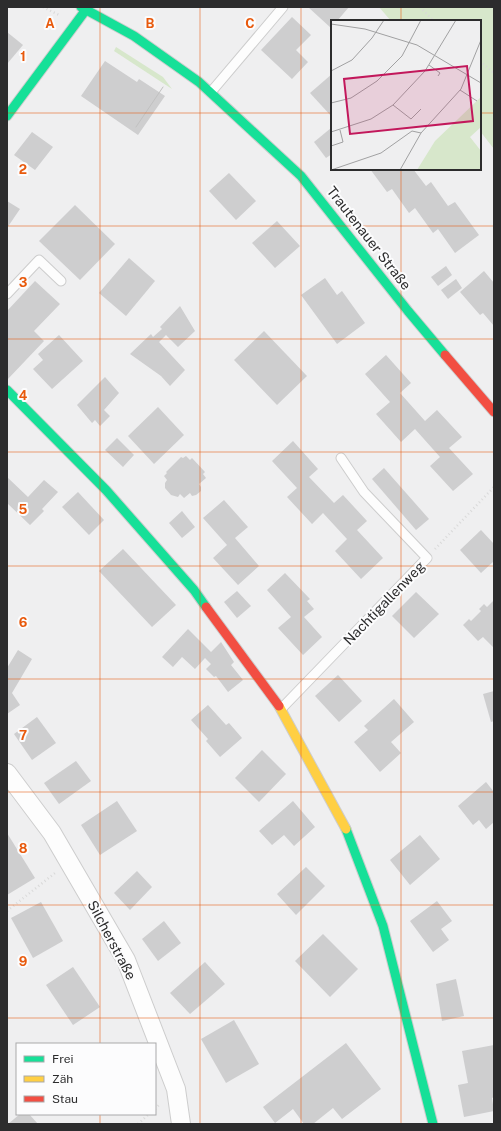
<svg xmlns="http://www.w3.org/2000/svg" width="501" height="1131" font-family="'Public Sans',sans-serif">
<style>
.green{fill:#d7e7cb}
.building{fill:#cececf}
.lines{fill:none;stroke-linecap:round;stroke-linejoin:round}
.lane-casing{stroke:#cdcdcd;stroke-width:11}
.street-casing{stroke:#cdcdcd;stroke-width:20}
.fast-casing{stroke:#cdcdcd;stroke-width:11}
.slow-casing{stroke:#cdcdcd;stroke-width:11}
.jam-casing{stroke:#cdcdcd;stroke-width:11}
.path{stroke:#d9d9d9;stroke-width:2.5;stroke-dasharray:1 3;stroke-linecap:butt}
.lane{stroke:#fdfdfd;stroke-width:9}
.street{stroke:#fdfdfd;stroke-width:18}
.fast{stroke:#16e098;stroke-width:9}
.slow{stroke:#ffcf43;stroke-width:9}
.jam{stroke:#f24e42;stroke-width:9}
.tram{stroke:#c1c1c1;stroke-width:1}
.grid{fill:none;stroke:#e8590c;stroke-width:1;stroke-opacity:0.55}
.labels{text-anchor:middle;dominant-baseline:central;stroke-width:4;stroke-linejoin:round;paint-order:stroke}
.street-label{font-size:14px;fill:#2c2c2d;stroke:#fcfcfd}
.inset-road{fill:none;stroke:#a1a1a2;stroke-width:1}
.view{fill:#c2185b;fill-opacity:0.15;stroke:#c2185b;stroke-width:2}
.inset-edge{fill:none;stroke:#2c2c2d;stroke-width:2}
.grid-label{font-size:13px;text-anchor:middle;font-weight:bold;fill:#e8590c;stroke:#fcfcfd;stroke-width:4;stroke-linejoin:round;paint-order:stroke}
</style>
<rect width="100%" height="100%" fill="#efeff0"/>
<!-- green -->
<g class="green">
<path d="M379 7H494V149L480 131V21H391Z"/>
<path d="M116 47 163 77 172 89 114 51Z"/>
</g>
<!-- building -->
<g class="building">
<path d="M308 7H349L337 21H332L331 28Z"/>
<path d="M292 17 311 35 296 50 308 62 292 79 261 50Z"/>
<path d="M7 32 23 45 7 64Z"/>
<path d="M105 61 137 82 139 79 165 96 138 135 81 96Z"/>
<path d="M332 74V117L310 93Z"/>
<path d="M331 128 332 154 326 158 314 142Z"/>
<path d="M32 132 53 147 35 170 14 155Z"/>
<path d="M370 169H413L426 186 431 182 448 206 455 202 479 235 455 253 438 229 433 233 415 208 409 213 392 189 387 192Z"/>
<path d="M229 173 256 201 236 220 209 191Z"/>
<path d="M7 201 20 209 7 228Z"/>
<path d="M75 205 115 244 80 280 39 241Z"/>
<path d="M277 221 300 246 275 268 252 243Z"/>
<path d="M129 258 155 281 126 316 99 293Z"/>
<path d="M446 266 452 275 438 286 431 277Z"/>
<path d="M484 271 494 283V326L483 313 480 315 460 292Z"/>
<path d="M325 278 337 295 342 291 365 323 337 344 301 295Z"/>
<path d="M456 279 462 288 448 299 441 290Z"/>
<path d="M35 281 60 304 34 331 44 341 7 380V311Z"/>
<path d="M180 306 195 331 178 347 166 335 159 342 185 370 170 386 161 376 130 354 151 334 153 337 162 329 160 327Z"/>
<path d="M264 331 307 376 277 405 234 360Z"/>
<path d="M59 335 83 361 52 389 33 369 43 360 38 354Z"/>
<path d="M386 355 411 383 400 393 425 421 437 410 462 437 449 448 473 474 453 491 430 466 440 457 415 429 401 442 376 414 390 402 365 374Z"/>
<path d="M105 377 119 393 104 410 110 416 100 426 95 420 92 423 77 405Z"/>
<path d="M158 407 184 435 154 464 128 436Z"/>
<path d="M117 438 134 455 123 467 105 450Z"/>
<path d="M293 441 318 469 309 477 334 503 343 495 367 521 357 530 383 558 361 579 335 551 347 539 323 513 312 524 287 497 297 488 272 461Z"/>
<path d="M186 456 190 460 192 458 205 472 203 474 206 478 199 484 201 487V491L196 495 192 496 190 493 184 498 180 494 178 497 171 495 165 488V483L167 480 164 476 167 473 166 472 181 457 183 458Z"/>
<path d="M384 468 429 519 416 530 372 479Z"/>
<path d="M7 477 28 497 44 480 58 492 42 509 44 511 30 525 7 503Z"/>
<path d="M78 492 104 520 89 535 62 507Z"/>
<path d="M224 500 248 527 235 538 259 566 238 585 213 558 227 545 203 518Z"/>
<path d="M182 511 195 527 182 538 169 523Z"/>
<path d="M481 530 494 544V561L481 573 460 550Z"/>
<path d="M123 549 176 605 152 627 99 571Z"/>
<path d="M285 573 310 599 307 601 314 609 304 617 322 637 303 655 278 628 291 617 267 590Z"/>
<path d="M237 591 251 606 237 618 224 602Z"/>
<path d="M416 592 439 614 414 638 392 616Z"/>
<path d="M494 600V648L483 637 478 641 463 625 469 619 471 621 481 611 479 609 484 604 487 607Z"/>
<path d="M188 629 211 652 221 642 234 662 231 665 243 680 228 692 216 676 214 677 206 669 211 664 205 658 195 669 182 657 173 667 162 657Z"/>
<path d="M18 650 32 659 12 693 20 705 7 714V668Z"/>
<path d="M338 675 362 701 339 722 315 696Z"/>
<path d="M494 691V721L491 722 483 694Z"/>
<path d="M394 699 414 722 391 742 401 753 380 772 354 742 368 730 364 726Z"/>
<path d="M208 705 226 725 229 723 242 738 220 757 206 741 208 739 191 720Z"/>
<path d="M37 717 56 743 32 760 14 734Z"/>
<path d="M262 750 286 774 259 802 235 778Z"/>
<path d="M76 761 91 781 59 804 44 783Z"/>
<path d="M486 782 494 792V822L486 829 479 820 473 825 458 806Z"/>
<path d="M117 801 137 831 100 855 81 825Z"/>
<path d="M293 801 315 827 294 846 284 835 272 845 259 831Z"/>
<path d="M7 833 35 878 7 895Z"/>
<path d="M420 835 440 859 410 885 390 860Z"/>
<path d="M306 867 325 886 296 915 277 894Z"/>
<path d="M137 871 152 887 130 910 114 893Z"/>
<path d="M437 901 452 921 441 929 449 940 433 952 410 921Z"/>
<path d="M41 902 63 941 33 958 11 918Z"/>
<path d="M164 921 181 943 158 961 142 939Z"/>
<path d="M323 934 358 969 330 997 295 961Z"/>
<path d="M205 962 225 984 190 1014 170 993Z"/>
<path d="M73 967 100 1007 73 1025 46 985Z"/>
<path d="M456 979 464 1016 442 1021 436 984Z"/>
<path d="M234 1020 259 1064 226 1083 201 1039Z"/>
<path d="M346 1043 381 1089 342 1119 333 1108 313 1124H304L293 1109 275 1123 263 1107Z"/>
<path d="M494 1045V1097L492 1098 494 1111 464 1117 458 1085 468 1083 462 1051Z"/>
<path d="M20 1114H29L38 1124H8Z"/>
</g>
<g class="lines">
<!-- lane casing -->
<g class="lane-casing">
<g id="lane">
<path d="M211 92 283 7"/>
<path d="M7 294 39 260 61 281"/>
<path d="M281 709 427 558 364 492 341 458"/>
</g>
</g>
<!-- street casing -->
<g class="street-casing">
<path id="street" d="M7 773 52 833 126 960 176 1089 181 1124"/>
</g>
<!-- fast casing -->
<g class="fast-casing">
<g id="fast">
<path d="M81 7 134 36 199 82 301 176 408 311 445 355"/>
<path d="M7 116 88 7"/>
<path d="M7 390 106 490 194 590 206 607"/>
<path d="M346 829 383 926 433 1124"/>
</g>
</g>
<!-- slow casing -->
<g class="slow-casing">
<path id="slow" d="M279 706 346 829"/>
</g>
<!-- jam casing -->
<g class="jam-casing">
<g id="jam">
<path d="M445 355 494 412"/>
<path d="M206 607 279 706"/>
</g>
</g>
<!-- path -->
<g class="path">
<path d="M43 7 59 15"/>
<path d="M420 7 434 21"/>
<path d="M480 61 494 73"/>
<path d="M435 549 494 487"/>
<path d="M7 911 55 873"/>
<path d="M155 1109 160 1104"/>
<path d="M138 1124 149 1114"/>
</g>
<!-- lane -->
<use href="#lane" class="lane"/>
<!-- street -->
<use href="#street" class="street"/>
<!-- fast -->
<use href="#fast" class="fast"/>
<!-- slow -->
<use href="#slow" class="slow"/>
<!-- jam -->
<use href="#jam" class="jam"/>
<!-- tram -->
<path class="tram" d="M136 127 163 87"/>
</g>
<!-- grid -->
<path class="grid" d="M100 7V1044M200 7V1124M301 7V1124M401 7V21M7 113H332M480 113H494M401 169V1124M7 226H494M7 339H494M7 452H494M7 566H494M7 679H494M7 792H494M7 905H494M7 1018H494M100 1114V1124"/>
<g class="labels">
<!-- street labels -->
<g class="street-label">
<text transform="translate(369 238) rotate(52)">Trautenauer Straße</text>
<text transform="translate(384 603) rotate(-46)">Nachtigallenweg</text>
<text transform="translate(112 940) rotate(62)">Silcherstraße</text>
</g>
</g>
<!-- overview -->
<g transform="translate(331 20)">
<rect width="150" height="150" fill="#efeff0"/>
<path d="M150 77V107L139 117 150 131V150H86L104 121Z" fill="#d7e7cb"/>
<path class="inset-road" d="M0 4 34 9 86 25 150 63M98 45 109 53 107 56M0 51 21 40 41 18 53 0M129 70 146 81M0 83 20 78 46 61 71 36 90 0M62 85 80 99 90 89M0 112 40 99 62 85 94 51 125 0M0 126 12 122 9 110M0 150 50 133 81 111 90 113M69 150 90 113 130 69 150 20"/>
<path class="view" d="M136 46 142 101 19 114 13 59Z"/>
<rect width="150" height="150" class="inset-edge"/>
</g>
<g class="grid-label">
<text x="50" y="28">A</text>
<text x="150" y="28">B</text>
<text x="250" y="28">C</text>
<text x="23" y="61">1</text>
<text x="23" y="174">2</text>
<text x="23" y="287">3</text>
<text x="23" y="400">4</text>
<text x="23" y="514">5</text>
<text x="23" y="627">6</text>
<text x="23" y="740">7</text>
<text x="23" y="853">8</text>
<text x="23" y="966">9</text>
</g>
<!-- border -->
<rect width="501" height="1131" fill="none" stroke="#2c2c2d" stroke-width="16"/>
<!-- legend -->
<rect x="16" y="1043" width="140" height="72" fill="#fcfcfd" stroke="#a9a9aa"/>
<rect x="24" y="1056" width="20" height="6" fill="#16e098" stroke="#a9a9aa"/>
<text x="52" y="1063" font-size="12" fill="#2c2c2d">Frei</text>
<rect x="24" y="1076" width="20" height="6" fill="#ffcf43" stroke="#a9a9aa"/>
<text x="52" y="1083" font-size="12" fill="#2c2c2d">Zäh</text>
<rect x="24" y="1096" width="20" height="6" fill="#f24e42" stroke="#a9a9aa"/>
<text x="52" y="1103" font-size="12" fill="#2c2c2d">Stau</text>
</svg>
